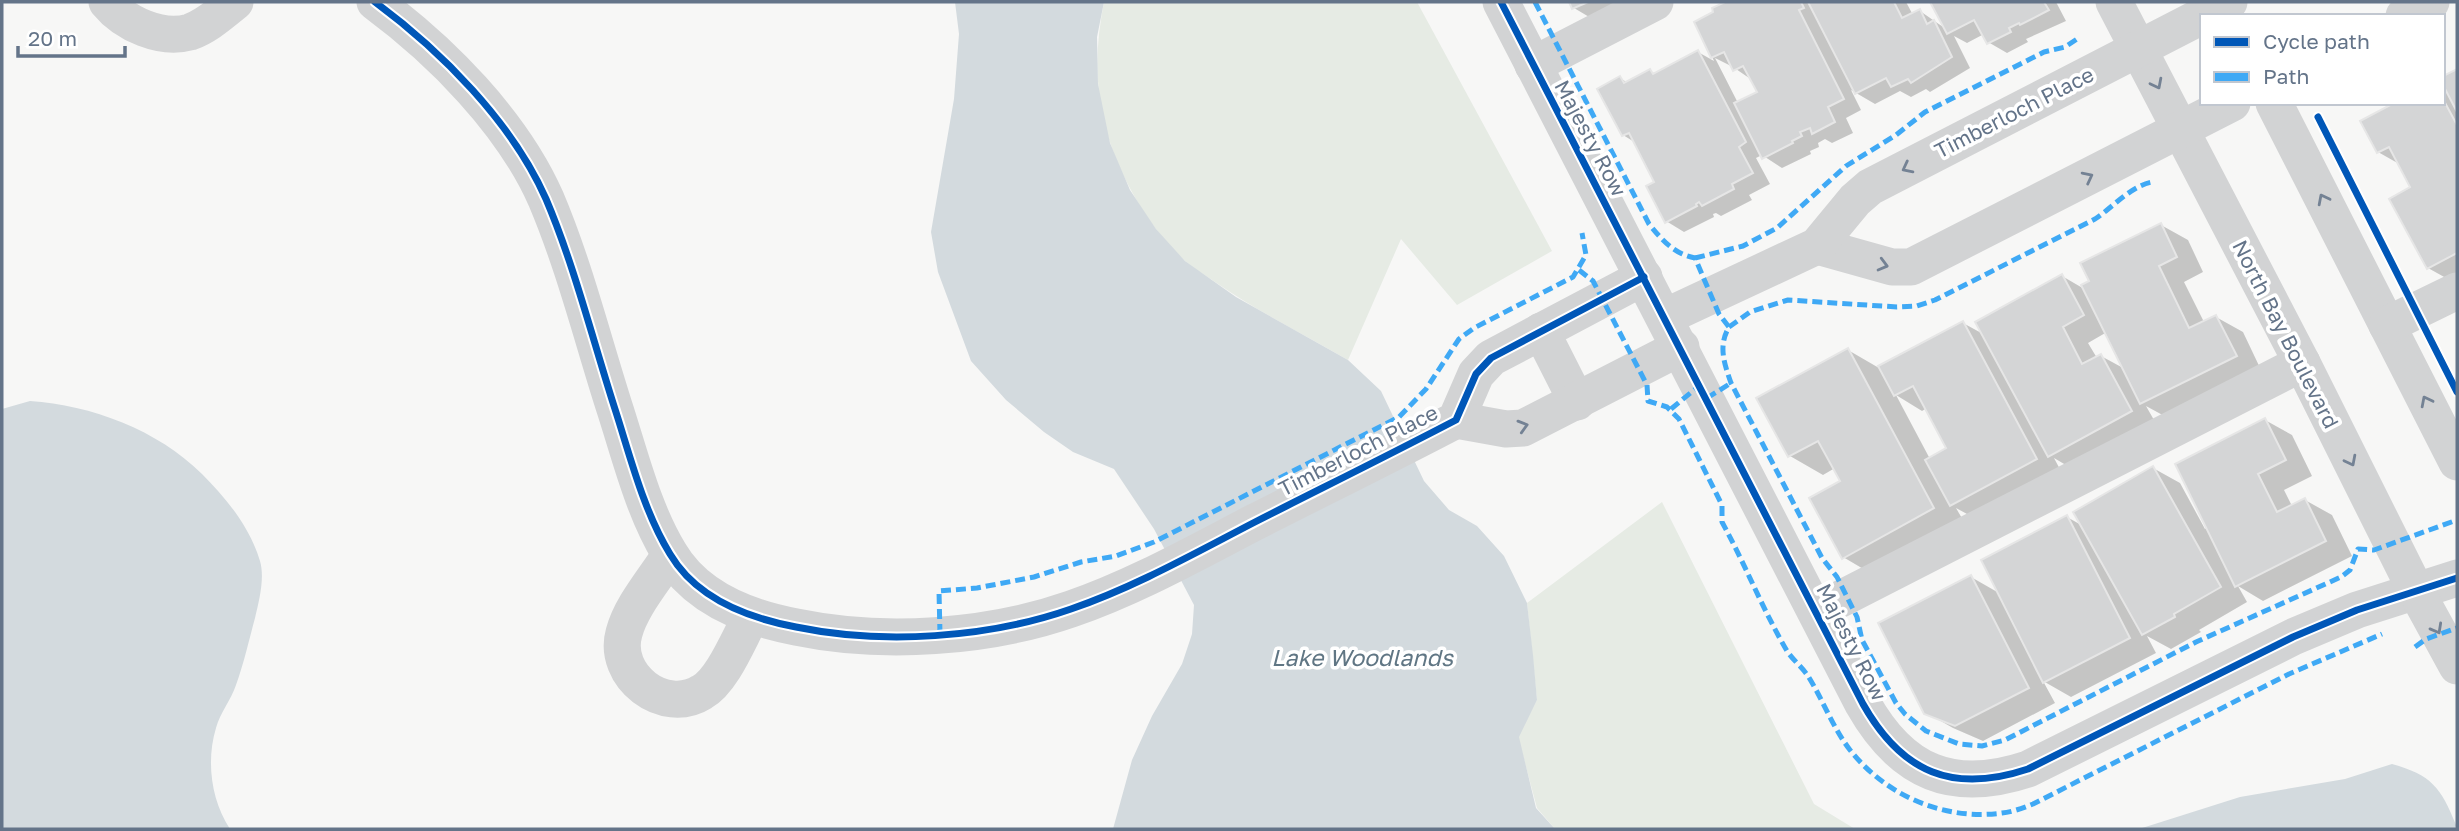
<svg xmlns="http://www.w3.org/2000/svg" width="2459" height="831" font-family="'Golos Text',sans-serif">
<style>
.green{fill:#e6ebe4}
.water{fill:#d3dade}
.shadow{fill:#0003;fill-rule:evenodd}
.building{fill:#d4d5d6;stroke:#e6e6e6;stroke-width:2}
.lines{fill:none;stroke-linecap:round;stroke-linejoin:round}
.minor{stroke:#d2d3d4;stroke-width:37}
.quiet{stroke:#3fa9f5;stroke-width:5;stroke-dasharray:10 5;stroke-linecap:butt}
.cycleway-casing{stroke:#fff;stroke-width:11}
.cycleway{stroke:#0057b8;stroke-width:7}
.oneway{stroke:#748294}
.labels{text-anchor:middle;dominant-baseline:central;stroke-width:7;stroke-linejoin:round;paint-order:stroke}
.street-label{font-size:21px;fill:#647489;stroke:#fff}
.water-label{font-size:23px;font-style:italic;fill:#607684;stroke:#fff}
</style>
<rect width="100%" height="100%" fill="#f7f7f6"/>
<!-- green -->
<g class="green">
<path d="M1104 2H1417L1552 251 1457 305 1401 239 1348 360C1303 334 1257 311 1215 282 1205 275 1193 268 1184 260 1139 219 1100 143 1098 81 1096 54 1099 28 1104 2Z"/>
<path d="M1662 502 1814 804 1855 829H1555L1537 808 1518 737 1537 700 1527 603Z"/>
</g>
<!-- water -->
<g class="water">
<path d="M955 2H1104L1097 37 1098 84 1110 143 1130 190 1156 229 1185 261 1236 297 1348 360 1381 391 1424 481 1449 510 1477 526 1504 556 1527 603 1533 655 1537 700 1519 737 1536 808 1555 829H1113L1132 760 1152 716 1182 664 1192 634 1194 605 1154 529 1114 469 1073 452 1044 432 1006 400 971 361 938 272 931 232 954 99 959 34Z"/>
<path d="M30 401C91 405 158 430 202 474 226 498 250 527 260 561 265 578 259 601 255 618 249 640 244 663 236 685 231 700 220 713 216 728 206 761 211 800 230 829H2V409Z"/>
<path d="M2392 764C2431 775 2441 787 2456 825L2455 829H2139L2240 797 2345 779Z"/>
</g>
<!-- shadow -->
<g class="shadow">
<path d="M1571 2H1645L1601 24 1574 8Z"/>
<path d="M1729 2H1906L1913 15 1920 11 1946 29 1932 2H2056L2066 21 2026 39 2028 42 2007 53 1988 42 1984 34 1967 43 1954 36 1970 68 1930 92 1926 89 1911 97 1900 91 1875 104 1851 90 1861 110 1846 118 1853 133 1832 143 1825 139 1818 143 1819 147 1810 151 1811 154 1782 168 1762 155 1756 158 1770 184 1749 195 1752 200 1721 216 1716 213 1713 214 1714 217 1684 232 1666 221 1657 182 1636 143 1623 135 1620 78 1628 83 1650 71 1656 74 1698 52 1714 61 1696 23 1715 13 1714 9ZM1715 58 1733 67 1752 80 1759 93 1738 103Z"/>
<path d="M2457 71V282L2455 283 2428 268 2413 187 2401 165 2378 152 2443 103V89L2449 92 2443 78Z"/>
<path d="M2161 225 2188 240 2203 272 2184 282 2204 322 2216 317 2243 332 2262 372 2168 418 2146 406 2158 427 2076 471 2054 458 2063 475 1978 520 1956 508 1967 527 1877 577 1843 557 1842 481 1835 468 1823 475 1790 456 1848 350 1879 368 1963 323 1985 335 2062 276 2086 290ZM2107 332 2125 369 2101 356 2097 358 2088 343ZM1896 395 1922 411 1927 408 1949 449 1930 459Z"/>
<path d="M2265 420 2292 435 2312 476 2284 490 2292 506 2305 500 2332 515 2352 556 2263 601 2238 586 2247 602 2199 630 2201 632 2171 649 2147 636 2156 653 2071 697 2043 681 2055 703 1983 741 1953 728 1925 712 1971 577 1999 593 2067 517 2083 526 2153 468 2180 483 2205 529 2208 527Z"/>
</g>
<!-- building -->
<g class="building">
<path d="M1569 2H1588L1572 9Z"/>
<path d="M1725 2H1801L1804 8 1799 10 1844 99 1828 107 1835 122 1812 134 1810 128 1800 132 1802 136 1792 141 1793 143 1762 159 1734 103 1757 92 1743 66 1733 71 1724 52 1711 58 1694 22 1713 12 1712 8Z"/>
<path d="M1808 2H1894L1902 18 1920 9 1927 24 1934 20 1952 57 1911 83 1908 79 1891 87 1886 78 1855 94Z"/>
<path d="M1930 2H2044L2049 10 2020 25 2019 23 2009 28 2011 32 1987 44 1974 20 1947 34Z"/>
<path d="M1698 50 1746 142 1739 147 1753 173 1732 184 1734 189 1702 206 1699 202 1696 204 1697 206 1665 223 1646 186 1654 182 1629 133 1622 136 1597 89 1620 76 1624 83 1650 69 1653 74Z"/>
<path d="M2457 69V112L2443 85V76Z"/>
<path d="M2443 99 2457 125V253L2427 269 2389 199 2410 187 2389 147 2377 153 2360 121 2394 103H2443Z"/>
<path d="M2161 223 2177 257 2159 266 2189 328 2216 315 2237 356 2140 404 2081 285 2089 281 2080 263Z"/>
<path d="M2062 274 2084 315 2063 327 2082 364 2101 354 2132 411 2048 457 1975 322Z"/>
<path d="M1963 321 2037 459 1950 506 1925 460 1946 448 1913 386 1894 396 1878 366Z"/>
<path d="M1848 348 1934 508 1842 559 1809 498 1840 481 1818 441 1788 457 1756 398Z"/>
<path d="M2265 418 2286 460 2258 474 2277 512 2305 498 2326 541 2235 587 2175 464Z"/>
<path d="M2153 466 2221 587 2174 614 2175 617 2142 635 2073 512Z"/>
<path d="M2067 515 2130 638 2043 683 1981 560Z"/>
<path d="M1971 575 2029 688 1955 726 1924 714 1878 623Z"/>
</g>
<g class="lines">
<!-- minor -->
<g class="minor">
<path d="M107 2C125 24 161 40 190 32 207 26 221 13 235 2"/>
<path d="M375 2C441 51 512 122 546 199 574 265 592 337 614 406 630 455 643 510 670 554 696 598 748 618 796 627 883 645 988 638 1071 609 1135 587 1195 553 1255 522 1322 488 1389 455 1456 420L1476 374 1491 358 1644 277"/>
<path d="M1501 2 1863 704C1902 773 1953 794 2028 769L2293 637 2357 610 2457 578"/>
<path d="M2114 2 2302 363 2416 591 2457 666"/>
<path d="M2404 16 2431 2"/>
<path d="M1533 65 1655 2"/>
<path d="M2274 103 2457 462"/>
<path d="M1817 246 1892 267H1911L2232 103"/>
<path d="M1665 317 1817 246 1855 200 1870 187 2229 2"/>
<path d="M2387 325 2457 291"/>
<path d="M1541 331 1577 402"/>
<path d="M1456 420 1506 429 1523 428 1681 347"/>
<path d="M670 555C655 579 631 606 624 633 612 676 664 716 702 692 723 680 739 638 751 617"/>
<path d="M1817 611 2302 363"/>
</g>
<!-- quiet -->
<g class="quiet">
<path d="M1535 2 1649 224C1662 240 1674 254 1695 258L1719 314 1729 327C1718 346 1724 363 1731 383L1822 558 1837 577 1857 617 1862 640 1896 703 1905 714 1926 731 1959 744 1982 746 2005 740 2196 642 2341 577 2350 570 2358 549 2374 550 2457 520"/>
<path d="M1695 258 1743 246 1777 228 1846 166 1896 135 1925 112 2044 52 2065 47 2077 39"/>
<path d="M1579 270 1593 281 1647 385 1648 401 1667 407 1679 419 1722 505V522C1745 564 1763 610 1787 651 1793 660 1802 667 1808 676 1823 700 1833 728 1850 750 1886 796 1945 821 2002 813 2012 812 2023 808 2033 804L2289 674 2382 634"/>
<path d="M1729 327 1750 312 1788 300 1897 307 1917 306 1935 300 2095 219C2113 207 2131 186 2152 182"/>
<path d="M1707 398 1731 383"/>
<path d="M1671 409 1700 385"/>
<path d="M940 634 939 591 977 588 1034 577 1081 562 1116 556 1154 542 1399 417 1426 389 1459 339 1474 328 1573 277 1586 255 1582 233"/>
<path d="M2415 647 2426 639 2457 628"/>
</g>
<!-- cycleway casing -->
<g class="cycleway-casing">
<g id="cycleway">
<path d="M375 2C441 51 512 122 546 199 574 265 592 337 614 406 630 455 643 510 670 554 696 598 748 618 796 627 883 645 988 638 1071 609 1135 587 1195 553 1255 522 1322 488 1389 455 1456 420L1476 374 1491 358 1644 277"/>
<path d="M1501 2 1863 704C1902 773 1953 794 2028 769L2293 637 2357 610 2457 578"/>
<path d="M2318 117 2457 392"/>
</g>
</g>
<!-- cycleway -->
<use href="#cycleway" class="cycleway"/>
</g>
<!-- one-way arrows -->
<defs><path id="oneway-chevron" d="M-2-3.5L2.5 0L-2 3.5" fill="none" stroke-width="1.6" stroke-linecap="round" stroke-linejoin="round" transform="scale(1.75)"/></defs>
<g class="oneway">
<use href="#oneway-chevron" transform="translate(2157 84) rotate(63)"/>
<use href="#oneway-chevron" transform="translate(1907 168) rotate(153)"/>
<use href="#oneway-chevron" transform="translate(2088 177) rotate(-27)"/>
<use href="#oneway-chevron" transform="translate(2323 199) rotate(-117)"/>
<use href="#oneway-chevron" transform="translate(1883 265) rotate(15)"/>
<use href="#oneway-chevron" transform="translate(2426 401) rotate(-117)"/>
<use href="#oneway-chevron" transform="translate(1523 426) rotate(-16)"/>
<use href="#oneway-chevron" transform="translate(2351 461) rotate(63)"/>
<use href="#oneway-chevron" transform="translate(2437 629) rotate(61)"/>
</g>
<g class="labels">
<!-- street labels -->
<g class="street-label">
<text transform="translate(2014 112) rotate(-27)">Timberloch Place</text>
<text transform="translate(1591 138) rotate(62)">Majesty Row</text>
<text transform="translate(2286 334) rotate(63)">North Bay Boulevard</text>
<text transform="translate(1358 450) rotate(-27)">Timberloch Place</text>
<text transform="translate(1852 642) rotate(63)">Majesty Row</text>
</g>
<!-- water labels -->
<g class="water-label">
<text x="1362" y="657">Lake Woodlands</text>
</g>
</g>
<!-- border -->
<rect width="2459" height="831" fill="none" stroke="#647489" stroke-width="7"/>
<!-- legend -->
<rect x="2200" y="14" width="245" height="91" fill="#ffffff" stroke="#c1c7d0" stroke-width="2"/>
<rect x="2214" y="37" width="35" height="10" fill="#0057b8" stroke="#c1c7d0" stroke-width="2"/>
<text x="2263" y="49" font-size="21" fill="#647489">Cycle path</text>
<rect x="2214" y="72" width="35" height="10" fill="#3fa9f5" stroke="#c1c7d0" stroke-width="2"/>
<text x="2263" y="84" font-size="21" fill="#647489">Path</text>
<!-- scale -->
<path d="M18 46v10h107v-10" fill="none" stroke="#647489" stroke-width="3.5"/>
<text x="28" y="46" font-size="21" fill="#647489" stroke="#ffffff" stroke-width="5" paint-order="stroke">20 m</text>
</svg>
